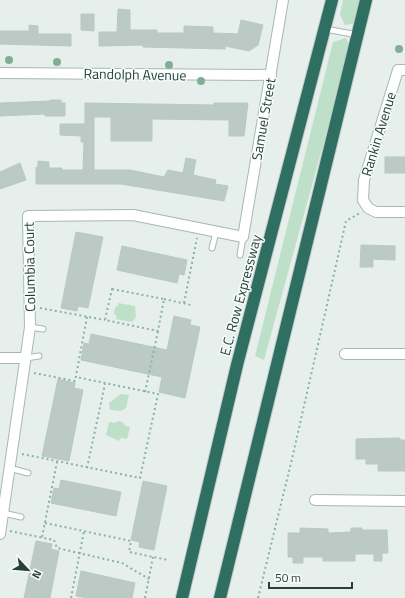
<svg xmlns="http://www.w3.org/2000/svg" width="405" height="598" font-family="'Titillium Web',sans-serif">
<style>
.green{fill:#bfe0c8}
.building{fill:#bbcac4;stroke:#b8c9c2}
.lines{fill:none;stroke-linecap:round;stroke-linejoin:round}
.service-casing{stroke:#a8b8b2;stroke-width:7}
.minor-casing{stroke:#a8b8b2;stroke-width:12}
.motorway-casing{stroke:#c2cac8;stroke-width:14}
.path{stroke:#86b3a5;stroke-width:2;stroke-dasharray:2 3;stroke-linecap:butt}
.service{stroke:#fff;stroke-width:5}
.minor{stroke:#fff;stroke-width:10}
.motorway{stroke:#2f6f62;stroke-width:12}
.tree{fill:#80af93}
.labels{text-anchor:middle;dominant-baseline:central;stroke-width:3;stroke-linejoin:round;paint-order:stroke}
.street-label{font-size:14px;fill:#24423a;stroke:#f7fbf9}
</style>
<rect width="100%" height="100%" fill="#e6efeb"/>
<!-- green -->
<g class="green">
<path d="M343 0H361L356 23 345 25 340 15Z"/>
<path d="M346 38 350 47 264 360 255 356 333 42Z"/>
<path d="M118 303 135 306 136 317 132 322 116 319 117 316 114 314 115 307 118 306Z"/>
<path d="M121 394 129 395 126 408 121 411 110 410 109 403Z"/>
<path d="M118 421 123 422 125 426 130 427 127 439 121 438 119 441 106 435 109 422 115 423Z"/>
</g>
<!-- building -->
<g class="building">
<path d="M118 9 130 10V30H157V33H184V26L213 27V33L238 34 241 20 263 25 258 45 249 51 225 46V49L143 47V45L99 46V32H117Z"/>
<path d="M81 14H94V31L81 30Z"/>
<path d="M29 25 38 26V34H71V46L0 44V31H29Z"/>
<path d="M50 100H61V103H65V116H45V114L0 116V103L50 101Z"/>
<path d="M85 103 214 105V103H248L244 136H229V120L152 119V141H111V117H94V170H130L164 177 168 170 183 173 186 158 196 160 193 175 216 180 215 184 228 186 224 201 121 184H36V167H38V161L49 162V168H62V170H83L84 142H81V136L60 135V124H85Z"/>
<rect x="385" y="157" width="20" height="16"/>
<path d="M20 163 26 180 0 189V172Z"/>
<path d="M76 232 103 237 88 308 78 306 77 311 61 308Z"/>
<path d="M361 245 395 246V260L373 259V267H360Z"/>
<path d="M122 246 187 260 184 275 179 274 177 283 117 270Z"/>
<path d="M174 316 191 320 190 325 200 327 185 398 159 392 162 377 81 360 84 343 89 344 91 334 167 350Z"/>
<path d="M58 379 75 383 74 388 83 390 69 461 42 456Z"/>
<path d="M400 438V440H405V471H378V464H366V459H356V439Z"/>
<path d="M61 480 121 492 116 516 51 503 54 488 59 489Z"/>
<path d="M143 481 167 486 154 550 139 547 140 542 131 540Z"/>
<path d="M300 528 328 529V533L351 532V528H362V530H387L388 553H382V561H374V554H355V561H323V557H303V563H293V557H288V533H300Z"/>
<path d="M36 541 52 544 51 549 59 551 50 598H24Z"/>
<path d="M81 571 135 583 132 598H87L76 596Z"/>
</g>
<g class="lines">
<!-- service casing -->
<g class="service-casing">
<g id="service">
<path d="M325 29 358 35"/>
<path d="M212 248 216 232"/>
<path d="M240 255 243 237"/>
<path d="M30 327 43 329"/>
<path d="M26 358 39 356"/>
<path d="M9 468 28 473"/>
<path d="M3 513 21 517"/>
</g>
</g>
<!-- minor casing -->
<g class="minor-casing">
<g id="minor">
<path d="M405 70H398L364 180 363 200 368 208 376 212H405"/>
<path d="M0 73 271 75"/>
<path d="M345 354H405"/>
<path d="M0 358H26"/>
<path d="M315 500 405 501"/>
<path d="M0 534 30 327 28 216 133 215 243 237 283 0"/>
</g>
</g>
<!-- motorway casing -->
<g class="motorway-casing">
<g id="motorway">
<path d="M182 598 237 365 332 0"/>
<path d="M220 598 366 0"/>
</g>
</g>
<!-- path -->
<g class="path">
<path d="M112 289 164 299 158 331 105 320Z"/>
<path d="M164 299 191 305"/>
<path d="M184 303 197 238"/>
<path d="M40 308 105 320"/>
<path d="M34 373 75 381 87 317"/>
<path d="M145 392 158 331"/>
<path d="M22 454 140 478 158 394 76 377"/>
<path d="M87 468 105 384"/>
<path d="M45 523 131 541 129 552 168 560"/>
<path d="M10 531 54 540 57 548 122 563 149 579"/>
<path d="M42 537 57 462"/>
<path d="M71 598 84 531"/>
<path d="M145 598 153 557"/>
<path d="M258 598 292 459 346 221 360 213"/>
</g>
<!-- service -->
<use href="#service" class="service"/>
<!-- minor -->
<use href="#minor" class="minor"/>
<!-- motorway -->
<use href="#motorway" class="motorway"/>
</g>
<!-- trees -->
<g class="tree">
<circle cx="399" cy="49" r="4"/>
<circle cx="9" cy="60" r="4"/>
<circle cx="57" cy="62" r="4"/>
<circle cx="169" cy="65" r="4"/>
<circle cx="201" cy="81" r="4"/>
</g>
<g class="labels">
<!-- street labels -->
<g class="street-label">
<text transform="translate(135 74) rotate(1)">Randolph Avenue</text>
<text transform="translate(263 119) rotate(-80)">Samuel Street</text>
<text transform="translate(378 134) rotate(-73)">Rankin Avenue</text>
<text transform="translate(29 267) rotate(-91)">Columbia Court</text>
<text transform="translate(240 295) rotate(-75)">E.C. Row Expressway</text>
</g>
</g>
<!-- north arrow -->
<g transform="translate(28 570) rotate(116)" stroke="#f7fbf9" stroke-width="3" paint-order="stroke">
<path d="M0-3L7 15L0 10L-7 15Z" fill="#24423a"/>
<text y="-6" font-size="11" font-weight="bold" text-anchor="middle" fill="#24423a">N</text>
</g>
<!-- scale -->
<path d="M269 582v6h83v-6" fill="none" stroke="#24423a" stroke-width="2"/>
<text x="275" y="582" font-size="12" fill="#24423a" stroke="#f7fbf9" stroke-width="3" paint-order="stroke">50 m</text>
</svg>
